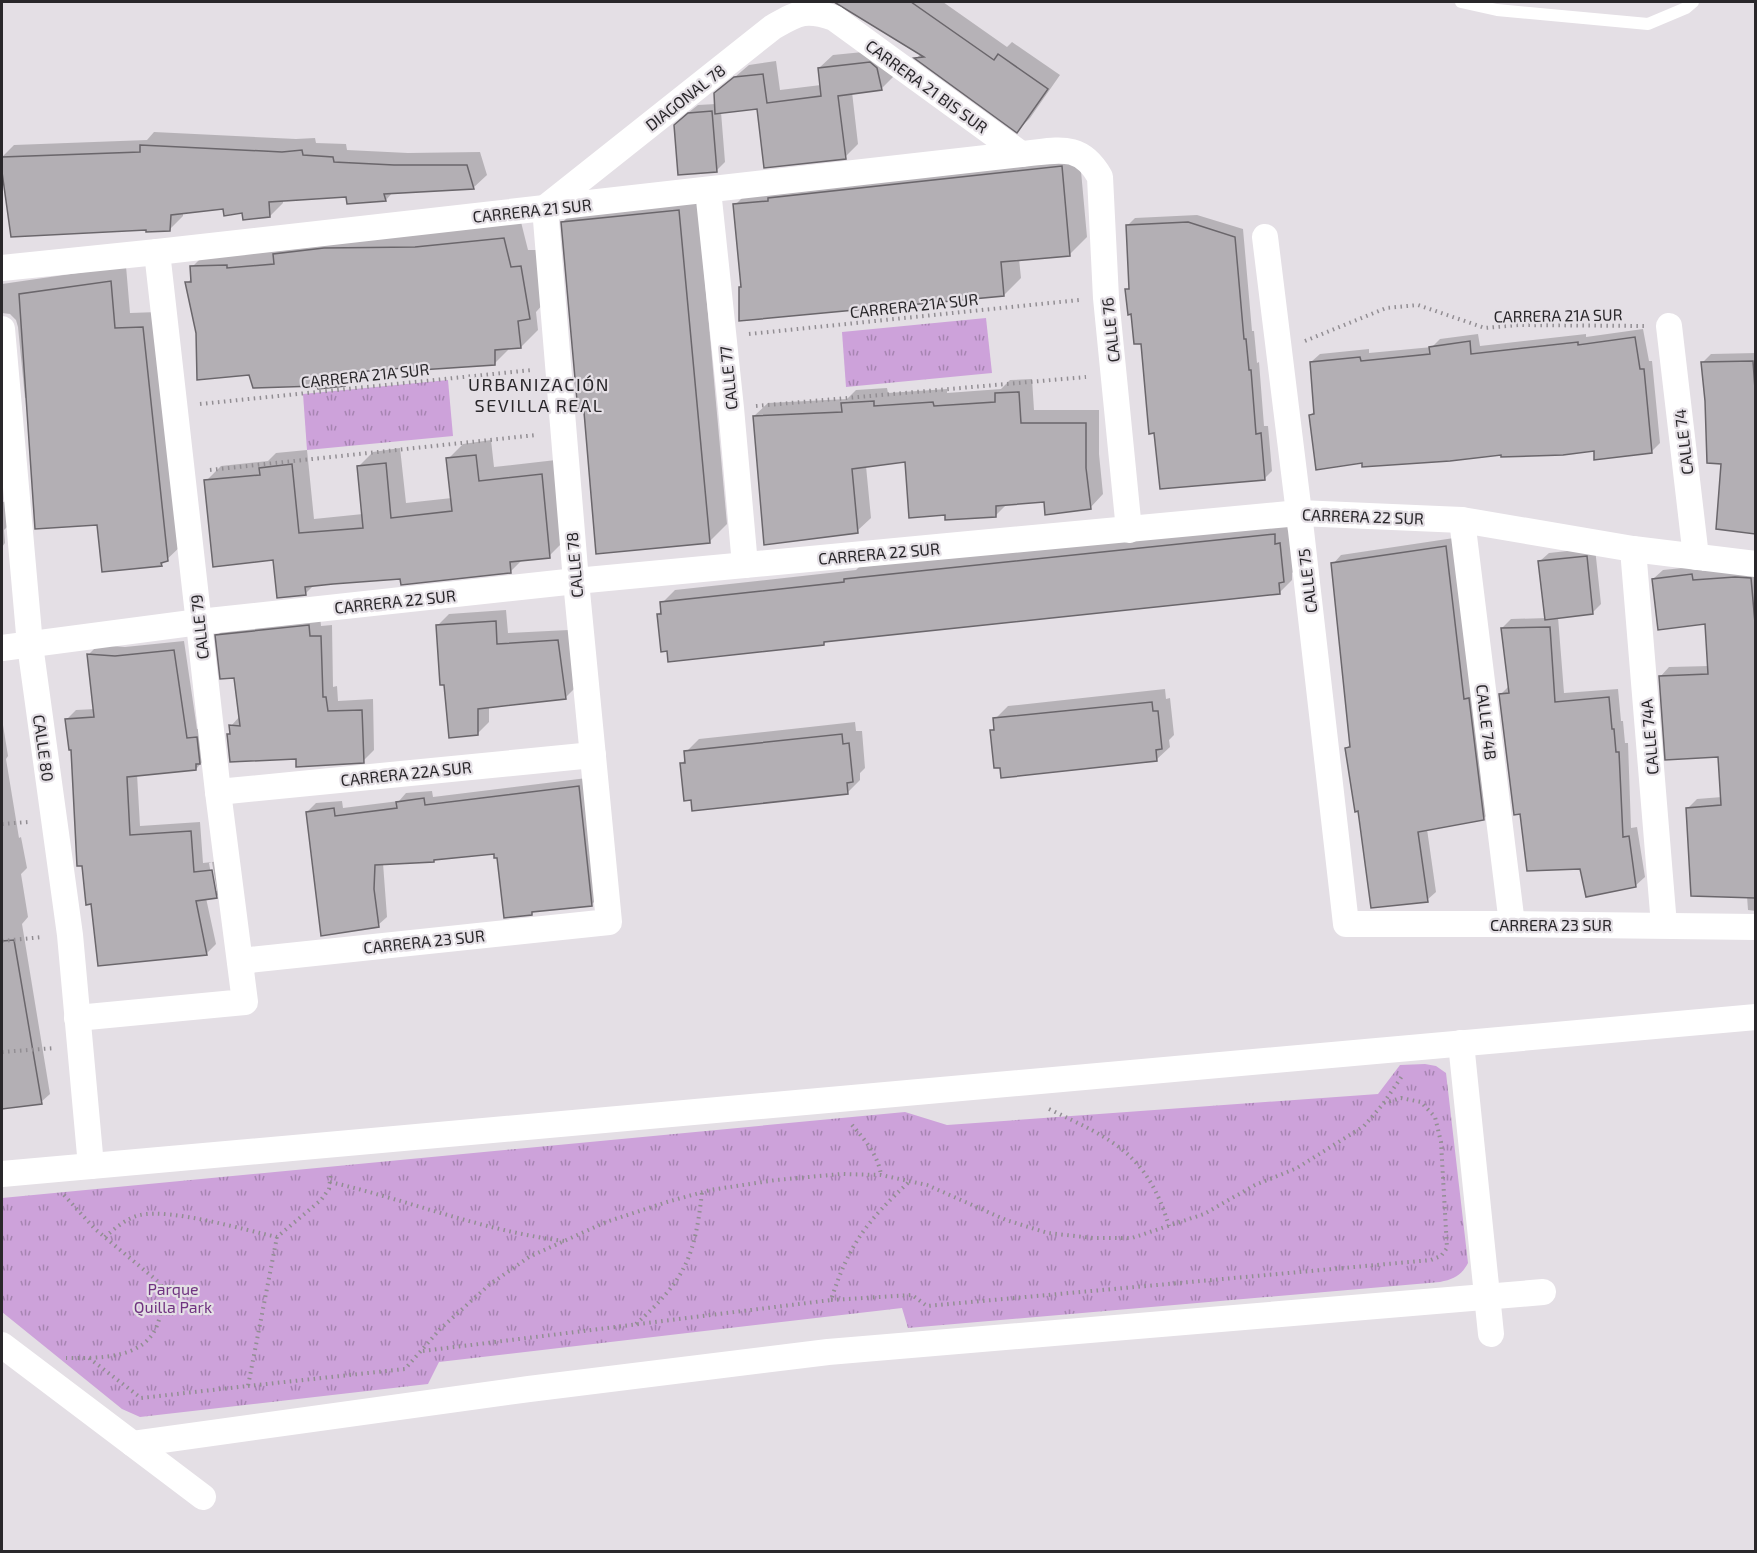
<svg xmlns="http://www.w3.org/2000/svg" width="1757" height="1553" font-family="'Exo 2',sans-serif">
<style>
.grass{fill:url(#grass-tufts)}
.shadow{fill:#0003;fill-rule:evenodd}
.building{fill:#b3afb4;stroke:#6a666b;stroke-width:1.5}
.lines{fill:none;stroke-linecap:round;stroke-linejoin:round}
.path{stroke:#928e93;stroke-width:4;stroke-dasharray:1.5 4.5;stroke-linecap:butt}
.lane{stroke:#fff;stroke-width:12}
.street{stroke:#fff;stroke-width:26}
.labels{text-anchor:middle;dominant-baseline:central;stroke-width:4.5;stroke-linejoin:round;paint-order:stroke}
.street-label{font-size:16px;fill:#29272a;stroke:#e4dfe5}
.park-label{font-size:16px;fill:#703481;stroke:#e4dfe5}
.neighbourhood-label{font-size:18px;letter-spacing:1.5px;fill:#29272a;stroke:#e4dfe5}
</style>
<defs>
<pattern id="grass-tufts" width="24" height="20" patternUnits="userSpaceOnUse" patternTransform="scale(1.5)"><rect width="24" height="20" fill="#cda2da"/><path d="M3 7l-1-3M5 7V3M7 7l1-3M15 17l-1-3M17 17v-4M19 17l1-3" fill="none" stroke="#a684b1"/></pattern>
</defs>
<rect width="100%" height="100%" fill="#e4dfe5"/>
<!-- grass -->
<g class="grass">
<path d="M986 318 992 373 846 387 842 332Z"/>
<path d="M448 380 453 436 307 450 303 394Z"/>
<path d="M1425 1064 1436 1066 1446 1073 1468 1263C1461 1276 1454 1279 1440 1282L908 1328 902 1308 439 1362 428 1384 140 1417 122 1409 2 1312V1198L905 1112 947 1125 1378 1094 1400 1065Z"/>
</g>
<!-- shadow -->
<g class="shadow">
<path d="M837 2H943L1007 47 1012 42 1060 75 1030 118 1017 131 917 58 921 53Z"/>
<path d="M883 50 894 76 881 89 852 92 858 144 845 157 758 108 721 112 725 162 717 170 684 116 698 105 716 104V93L749 65 776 61 780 90 821 85 819 68 833 55Z"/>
<path d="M154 132 296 139 315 138 316 143 346 144 347 150 408 153 480 152 487 175 473 188 393 192 386 200 347 195 283 199V203L270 216 224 208 183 212V216L170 229 147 228 12 235 2 157 14 145 147 140Z"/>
<path d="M1079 149 1087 237 1070 254 1019 259 1021 278 1004 295 735 205 752 188Z"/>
<path d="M697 193 727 524 709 542 563 222 580 204Z"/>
<path d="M1197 215 1243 229 1252 331H1254L1257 363 1259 362 1264 426H1268L1272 471 1264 479 1142 342 1132 313 1127 290 1131 286 1127 226 1135 218Z"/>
<path d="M521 222 528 250H538L546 301 536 312 538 330 521 347H511L494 364 406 366 359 370 344 385 250 374 198 333 187 283 193 277 192 267 209 250Z"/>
<path d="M126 266 130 313 158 312 183 544 161 565 99 523 27 398H25L18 327 16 320 10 314 2 313 9 386 2 393V284Z"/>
<path d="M1643 329 1649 361H1652L1660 443 1651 452 1595 450 1364 462 1310 415 1315 411 1311 362 1320 354 1369 349V353L1432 347 1440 339 1478 334 1480 346 1586 334V337Z"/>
<path d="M1756 353V532L1718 528 1723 462 1706 401 1702 363 1711 354Z"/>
<path d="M1032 379 1034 410H1099V454L1103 494 1090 508 1045 501 1008 503 996 515 906 460 866 466 871 518 857 531 754 416 768 403 847 399 856 390 887 388 888 393 947 389V393L1001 389 1010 380Z"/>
<path d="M491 440 494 467 556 460 564 541 549 556 523 559 510 572 401 577 314 585 305 594 206 481 221 466 268 461 276 453 307 450 314 519 363 514 358 467 373 452 400 448 406 503 452 498 448 459 463 444Z"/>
<path d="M11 501 13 521 4 530 5 543 2 547V502Z"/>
<path d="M1287 522 1288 531H1293L1297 568 1292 573V580L1279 593 827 640 823 644 658 614 663 610 662 603 675 590 856 570 859 567Z"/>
<path d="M1454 538 1492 810 1483 819 1427 829 1436 892 1427 900 1359 810 1347 748 1351 743 1333 564 1341 555Z"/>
<path d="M1595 548 1601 604 1592 613 1558 617 1564 693 1618 689 1621 721H1623L1625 743H1628L1631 828 1637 827 1645 877 1635 886 1581 867 1521 812 1500 695 1509 686 1502 628 1511 619 1547 618 1540 561 1549 553Z"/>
<path d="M1701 566 1702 571 1746 568 1756 569V911L1748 910 1747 896 1688 808 1697 799 1722 797 1719 756 1660 677 1669 667 1709 666 1706 622 1653 579 1663 570Z"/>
<path d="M506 610 508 633 569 630 577 686 565 698 489 706V722L477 734 438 625 449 614Z"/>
<path d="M320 615 321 626 332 625 333 687 337 686 338 701 373 699 374 750 363 761 297 758 228 735 231 732V726L240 716 236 676 217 636 228 625Z"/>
<path d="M184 641 197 729 206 728 205 759 196 769 137 774 140 826 200 822 203 863 221 861 225 888 216 897 206 898 216 944 206 954 73 748 67 719 76 710 95 709 89 654 98 645 125 647ZM212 862 217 891H214L209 863Z"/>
<path d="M1165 689 1166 699 1170 698 1174 735 1169 740 1170 747 1156 760 991 731 995 727V719L1008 706Z"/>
<path d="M855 722 856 731H862L865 768 860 773V780L847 793 692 799 682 763 686 759V752L699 739Z"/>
<path d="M3 725 8 756 6 759 19 838 21 837 27 868 21 874 28 917 22 924 50 1094 41 1102 2 1107Z"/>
<path d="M587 778 600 896 592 904 534 911 531 913 495 852 383 863 387 917 378 925 307 812 316 803 342 801 343 808 399 801 406 793 432 791 433 797Z"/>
</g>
<!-- building -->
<g class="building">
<path d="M834 2H911L994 60 998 54 1048 89 1017 133 914 58 924 57Z"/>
<path d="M870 62 877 68 882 90 838 96 846 159 764 168 757 109 715 114 714 93 734 77 763 74 767 103 821 96 818 68Z"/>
<path d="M712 111 717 172 678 175 674 125 688 113Z"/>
<path d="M140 145 282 152 302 150 303 155 333 157 334 162 394 165H467L474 189 384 194 386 201 347 204 346 197 269 202 270 217 243 220 242 213 224 216 223 209 171 215 170 231 146 232V230L11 237 2 172V157L140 152Z"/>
<path d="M1062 166 1070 256 1001 262 1004 296 739 321V287H741L733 204 768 201V198Z"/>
<path d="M679 210 710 543 596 554 584 412H578L561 222Z"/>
<path d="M1188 222 1235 237 1244 339H1246L1249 370H1251L1256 434 1261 433 1265 480 1160 489 1154 433 1149 434 1141 344H1134L1131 314 1128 315 1125 289H1129L1126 225Z"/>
<path d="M504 238 511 267 521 266 530 319 518 321 521 348 495 350V365L405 371 404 368 345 373V386L318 389 317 386 253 388 249 375 197 380 196 333 185 282H191L190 266 227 265V268L274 264 273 254 324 248 415 247Z"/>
<path d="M111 281 115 328 143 327 168 561 161 563 162 566 102 572 97 525 35 529 19 294Z"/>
<path d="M1635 337 1640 369H1644L1652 453 1594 460V451L1563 455 1501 457V455L1450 461 1362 467V463L1316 470 1309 415 1314 414 1310 362 1360 357 1361 361 1430 354 1429 347 1470 341 1471 354 1578 342V345Z"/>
<path d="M1753 361 1755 389V534L1716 529 1721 464 1707 463 1705 401 1701 362Z"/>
<path d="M1019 392 1021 423H1086V468L1091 509 1045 515 1044 502 996 506V517L945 520V515L909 518 905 462 852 469 858 533 764 545 753 416 842 412 841 403 874 401V406L933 402 934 406 995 402V393Z"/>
<path d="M476 455 479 481 542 474 550 558 510 562 511 573 401 585 400 579 333 584 305 587 306 595 277 598 273 560 213 567 204 480 260 475 259 468 292 464 299 533 363 528 357 466 386 463 391 518 452 511 446 458Z"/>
<path d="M1275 534V544L1280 543 1284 582 1279 583 1280 594 824 642V645L668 662 667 651 661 652 657 614H661L660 602 844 582V579L929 570Z"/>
<path d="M1446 546 1464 699 1469 698 1484 820 1418 832 1428 902 1371 908 1358 811 1355 812 1345 748 1350 747 1331 563Z"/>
<path d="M1587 556 1593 614 1545 620 1538 561Z"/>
<path d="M1692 574 1693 580 1735 577 1751 578 1755 623V898L1691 896 1686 808 1721 805 1718 757 1665 760 1659 676 1708 674 1705 624 1658 630 1652 579Z"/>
<path d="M496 621 497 644 558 640 566 699 478 709V735L449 738 444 685H440L436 625Z"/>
<path d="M309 625 310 636H321L323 697H326L328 711 362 710 364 763 296 767V759L230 762 227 734H230L229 725 240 726 234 678 220 679 215 635Z"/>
<path d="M1550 627 1555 702 1609 697 1612 729H1614L1616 752H1619L1623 837 1629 836 1636 887 1586 897 1580 869 1527 871 1520 814 1514 815 1499 694 1509 693 1501 628Z"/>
<path d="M174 650 187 738 197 737 200 764H196V770L127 777 130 835 191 831 194 872 212 870 217 898 196 901 207 955 98 966 91 904 86 905 82 866H77L71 750H69L65 719 94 717 87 654 115 656Z"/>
<path d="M1152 702 1153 711H1158L1162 749 1156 750 1157 761 1001 778 1000 768H994L990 730H994L993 718Z"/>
<path d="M842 734 843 744 849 743 853 782 847 783 848 794 692 811 691 800 684 801 680 763H685L684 751Z"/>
<path d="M579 786 592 906 532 912V915L504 918 497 858H494V854L434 860V862L375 865 374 889 379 927 321 936 306 812 334 808 335 816 397 808 396 802 424 798 425 805Z"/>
<path d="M14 940 42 1104 2 1109V941Z"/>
</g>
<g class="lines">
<!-- path -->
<g class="path">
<path d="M749 334 1079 300"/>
<path d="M1305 341 1386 308 1418 305 1485 328 1518 325 1644 326"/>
<path d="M200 404 532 370"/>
<path d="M756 406 1086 377"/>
<path d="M210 470 536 435"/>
<path d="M2 824 28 822"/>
<path d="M2 941 43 937"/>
<path d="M2 1052 55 1048"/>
<path d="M1049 1109C1113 1140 1147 1153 1169 1226"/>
<path d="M852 1125C865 1140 878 1155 881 1175"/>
<path d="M330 1182C408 1200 483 1231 564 1241"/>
<path d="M64 1195 95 1229 161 1284C168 1354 123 1359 66 1358"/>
<path d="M105 1237C115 1228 127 1218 140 1215 170 1208 245 1230 277 1237L321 1200 329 1189 331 1172"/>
<path d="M831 1300 912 1295 927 1306 1431 1260 1441 1256 1447 1248 1441 1142 1435 1117 1421 1102 1401 1098 1384 1103"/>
<path d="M636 1324C685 1280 695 1257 702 1192"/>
<path d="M423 1351 831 1300C849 1244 867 1221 910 1181"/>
<path d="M89 1358 141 1398 248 1386 277 1237"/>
<path d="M248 1386 405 1369 441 1328 489 1285 529 1257 606 1222 667 1202 710 1190 776 1180 841 1174 881 1175 927 1185 1006 1220 1048 1233 1093 1238H1132L1204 1214 1255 1185 1297 1168 1364 1126 1383 1104 1402 1076"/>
</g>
<!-- lane -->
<path class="lane" d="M1461 2 1497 10 1648 24 1686 8 1693 2"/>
<!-- street -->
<g class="street">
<path d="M708 190 731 408 745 565"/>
<path d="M1265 237 1299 513 1346 924H1512L1756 927"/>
<path d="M2 268 157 252 1021 154C1056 151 1080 141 1100 177L1106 298 1129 530"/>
<path d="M1669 326 1696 557"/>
<path d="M2 329 30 645 70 935 91 1166"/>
<path d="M1462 520 1512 924"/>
<path d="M1633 549 1664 925"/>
<path d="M2 648 199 622 576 581 1299 513 1462 520 1633 549 1756 564"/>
<path d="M218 792 593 755"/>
<path d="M240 961 609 922 576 581 545 208 773 27C798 13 805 8 834 18L1021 154"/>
<path d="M77 1018 245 1002 218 792 157 252"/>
<path d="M1461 1043 1491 1334"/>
<path d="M2 1174 1756 1017"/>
<path d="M2 1345 203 1497"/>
<path d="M133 1444 529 1389 828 1352 1543 1292"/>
</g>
</g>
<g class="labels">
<!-- street labels -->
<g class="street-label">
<text transform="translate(927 86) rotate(36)">CARRERA 21 BIS SUR</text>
<text transform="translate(685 97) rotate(-38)">DIAGONAL 78</text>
<text transform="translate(532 210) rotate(-6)">CARRERA 21 SUR</text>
<text transform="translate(914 305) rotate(-6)">CARRERA 21A SUR</text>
<text transform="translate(1558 315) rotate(-1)">CARRERA 21A SUR</text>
<text transform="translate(1110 330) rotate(-96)">CALLE 76</text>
<text transform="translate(365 375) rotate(-6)">CARRERA 21A SUR</text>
<text transform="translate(728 378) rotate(-96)">CALLE 77</text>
<text transform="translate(1683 442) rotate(-97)">CALLE 74</text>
<text transform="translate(1363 516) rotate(2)">CARRERA 22 SUR</text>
<text transform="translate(879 553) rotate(-5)">CARRERA 22 SUR</text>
<text transform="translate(574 565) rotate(-95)">CALLE 78</text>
<text transform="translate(1307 581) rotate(-97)">CALLE 75</text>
<text transform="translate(395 601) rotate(-6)">CARRERA 22 SUR</text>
<text transform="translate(199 627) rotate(-96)">CALLE 79</text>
<text transform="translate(1487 722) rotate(83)">CALLE 74B</text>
<text transform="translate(1649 737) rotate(-95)">CALLE 74A</text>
<text transform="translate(44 748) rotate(82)">CALLE 80</text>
<text transform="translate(406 773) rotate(-6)">CARRERA 22A SUR</text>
<text x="1551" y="924">CARRERA 23 SUR</text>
<text transform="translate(424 941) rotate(-6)">CARRERA 23 SUR</text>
</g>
<!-- park labels -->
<g class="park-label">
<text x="173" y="1288">Parque<tspan x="173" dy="18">Quilla Park</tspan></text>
</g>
<!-- neighbourhood labels -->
<g class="neighbourhood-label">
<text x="539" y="384">URBANIZACIÓN<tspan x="539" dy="21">SEVILLA REAL</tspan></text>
</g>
</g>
<!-- border -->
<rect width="1757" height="1553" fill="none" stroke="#29272a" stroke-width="6"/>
</svg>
